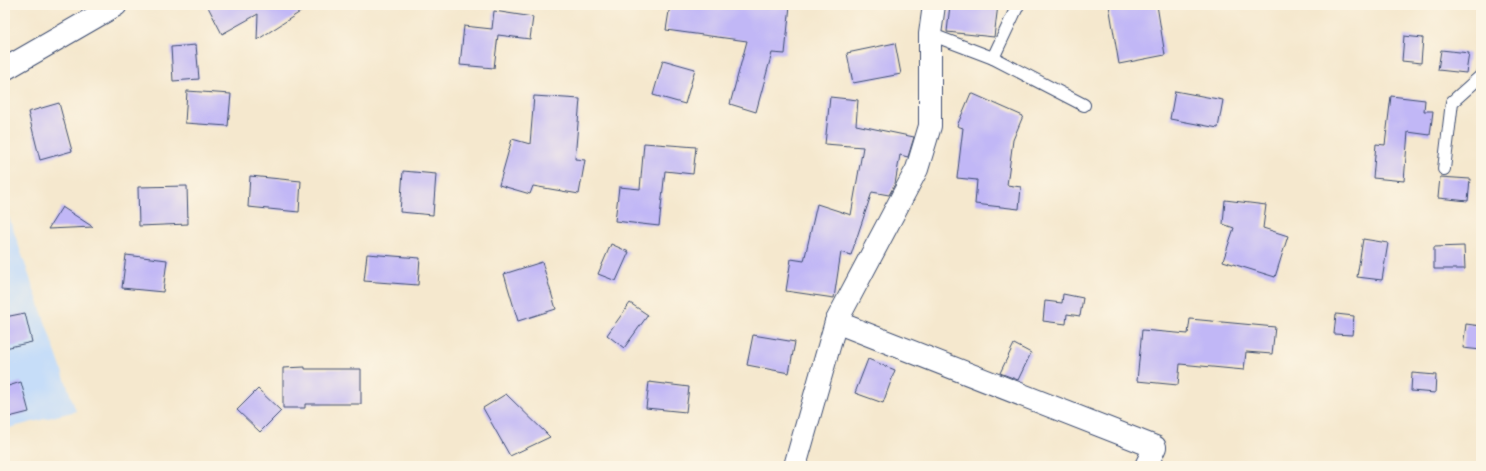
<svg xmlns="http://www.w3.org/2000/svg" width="1486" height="471" font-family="Alegreya,serif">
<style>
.built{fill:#c6ddf8}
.building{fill:#c1b7f6}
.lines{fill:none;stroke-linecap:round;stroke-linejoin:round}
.service-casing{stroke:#3c4b6f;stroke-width:14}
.minor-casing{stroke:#3c4b6f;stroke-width:24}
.tertiary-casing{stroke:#3c4b6f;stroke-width:24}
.service{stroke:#fff;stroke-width:12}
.minor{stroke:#fff;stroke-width:22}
.tertiary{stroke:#fff;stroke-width:22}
</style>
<rect width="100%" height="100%" fill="#fcf5e5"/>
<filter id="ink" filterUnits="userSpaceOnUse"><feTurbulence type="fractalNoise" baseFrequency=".025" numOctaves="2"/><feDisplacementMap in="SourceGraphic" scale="8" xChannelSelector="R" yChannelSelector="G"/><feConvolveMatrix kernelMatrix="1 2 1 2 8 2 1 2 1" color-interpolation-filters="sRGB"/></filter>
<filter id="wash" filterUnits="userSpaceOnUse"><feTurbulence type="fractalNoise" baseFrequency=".012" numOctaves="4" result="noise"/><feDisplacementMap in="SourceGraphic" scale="16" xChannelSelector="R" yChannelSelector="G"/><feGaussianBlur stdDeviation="0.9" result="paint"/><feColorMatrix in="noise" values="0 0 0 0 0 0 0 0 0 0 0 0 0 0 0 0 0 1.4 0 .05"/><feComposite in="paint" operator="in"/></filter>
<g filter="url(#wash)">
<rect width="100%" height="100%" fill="#f5e8ce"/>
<!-- built -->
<path class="built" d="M5 206 76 411 5 429Z"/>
<g id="blocks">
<!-- building -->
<g class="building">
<path d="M207 5H311L257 40 258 14 222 34Z"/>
<path d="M670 5H790L785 54 772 53 756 112 730 104 747 41 666 30Z"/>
<path d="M950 5H998L994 37 947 32Z"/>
<path d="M1109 5H1157L1165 55 1119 64Z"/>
<path d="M494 11 533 17 530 39 498 35 494 68 460 65 464 26 492 29Z"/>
<path d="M1404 36 1423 38 1421 63 1402 61Z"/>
<path d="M895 43 901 74 853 83 847 53Z"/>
<path d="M196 45 199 79 173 81 171 47Z"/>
<path d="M1441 50 1469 53 1466 73 1438 70Z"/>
<path d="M663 60 695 69 685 104 653 95Z"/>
<path d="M187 91 231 94 228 126 185 123Z"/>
<path d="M1175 91 1223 100 1218 128 1170 119Z"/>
<path d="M971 93 1023 116 1013 140 1007 185 1021 187 1019 209 975 204 977 180 957 178 963 128 957 126Z"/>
<path d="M534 96 580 99 575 159 585 160 579 194 533 186 530 194 499 185 512 139 530 144Z"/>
<path d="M1391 96 1425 100 1424 111H1433L1430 135 1408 132 1404 181 1373 178 1376 144 1385 145Z"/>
<path d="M830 97 858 100 856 125 914 137 908 157 900 155 895 184 889 195 872 192 851 255 841 252 834 298 786 291 791 259 804 261 817 204 851 215 863 147 825 144Z"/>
<path d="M59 103 72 151 40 160 28 112Z"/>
<path d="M644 143 696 147 693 174 665 171 659 226 615 221 619 187 640 189Z"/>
<path d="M403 171 436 174 433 215 400 212Z"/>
<path d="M250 176 301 181 299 212 248 207Z"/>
<path d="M1440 177 1470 179 1468 201 1438 198Z"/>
<path d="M187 186 188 224 139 226 138 187Z"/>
<path d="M1225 200 1266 205 1263 228 1288 236 1275 277 1223 261 1234 228 1223 224Z"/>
<path d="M62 207 93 227 48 229Z"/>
<path d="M1363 239 1388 243 1382 280 1357 277Z"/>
<path d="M611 244 629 252 616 281 598 274Z"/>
<path d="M1464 246 1465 269H1434V247Z"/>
<path d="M367 254 420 258 418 285 364 281Z"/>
<path d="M126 255 167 260 163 292 122 288Z"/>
<path d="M542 262 556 309 518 321 504 274Z"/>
<path d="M1063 294 1083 298 1080 316 1067 314 1066 324 1043 321 1045 301 1062 303Z"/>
<path d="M630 303 648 315 624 348 607 335Z"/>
<path d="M25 313 32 342 5 348V317Z"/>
<path d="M1336 314 1354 316 1352 335 1334 334Z"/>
<path d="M1190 319 1275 327 1272 354 1246 352 1244 370 1180 364 1178 385 1137 381 1142 330 1188 334Z"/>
<path d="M1466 324 1481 326V350L1463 348Z"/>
<path d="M753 335 795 342 789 373 747 365Z"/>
<path d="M1014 344 1031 353 1018 380 1000 373Z"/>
<path d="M868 359 895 370 883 403 855 393Z"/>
<path d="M305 367V369H361V404H305V408H283V368Z"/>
<path d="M1412 373 1436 375 1435 393 1411 391Z"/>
<path d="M21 382 29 412 5 418V387Z"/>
<path d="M649 382 689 387 686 412 646 408Z"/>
<path d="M258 389 281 411 260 432 237 410Z"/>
<path d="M506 394 550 437 510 456 483 408Z"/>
</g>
</g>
</g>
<g filter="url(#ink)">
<use href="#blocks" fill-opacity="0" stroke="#3c4b6f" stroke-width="1"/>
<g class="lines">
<!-- service casing -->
<g class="service-casing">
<g id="service">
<path d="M930 34 993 58 1018 5"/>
<path d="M993 58 1084 105"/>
<path d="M1444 169 1452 102 1481 76"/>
</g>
</g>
<!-- minor casing -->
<g class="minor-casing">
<g id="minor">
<path d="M836 322 1155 447 1146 466"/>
<path d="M795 466 836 322 917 169 930 126V34L934 5"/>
</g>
</g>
<!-- tertiary casing -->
<g class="tertiary-casing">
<path id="tertiary" d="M5 69 116 5"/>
</g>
<!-- service -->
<use href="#service" class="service"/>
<!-- minor -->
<use href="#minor" class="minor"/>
<!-- tertiary -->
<use href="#tertiary" class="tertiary"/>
</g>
</g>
<!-- margin -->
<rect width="1486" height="471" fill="none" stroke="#fcf5e5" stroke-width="20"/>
</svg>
